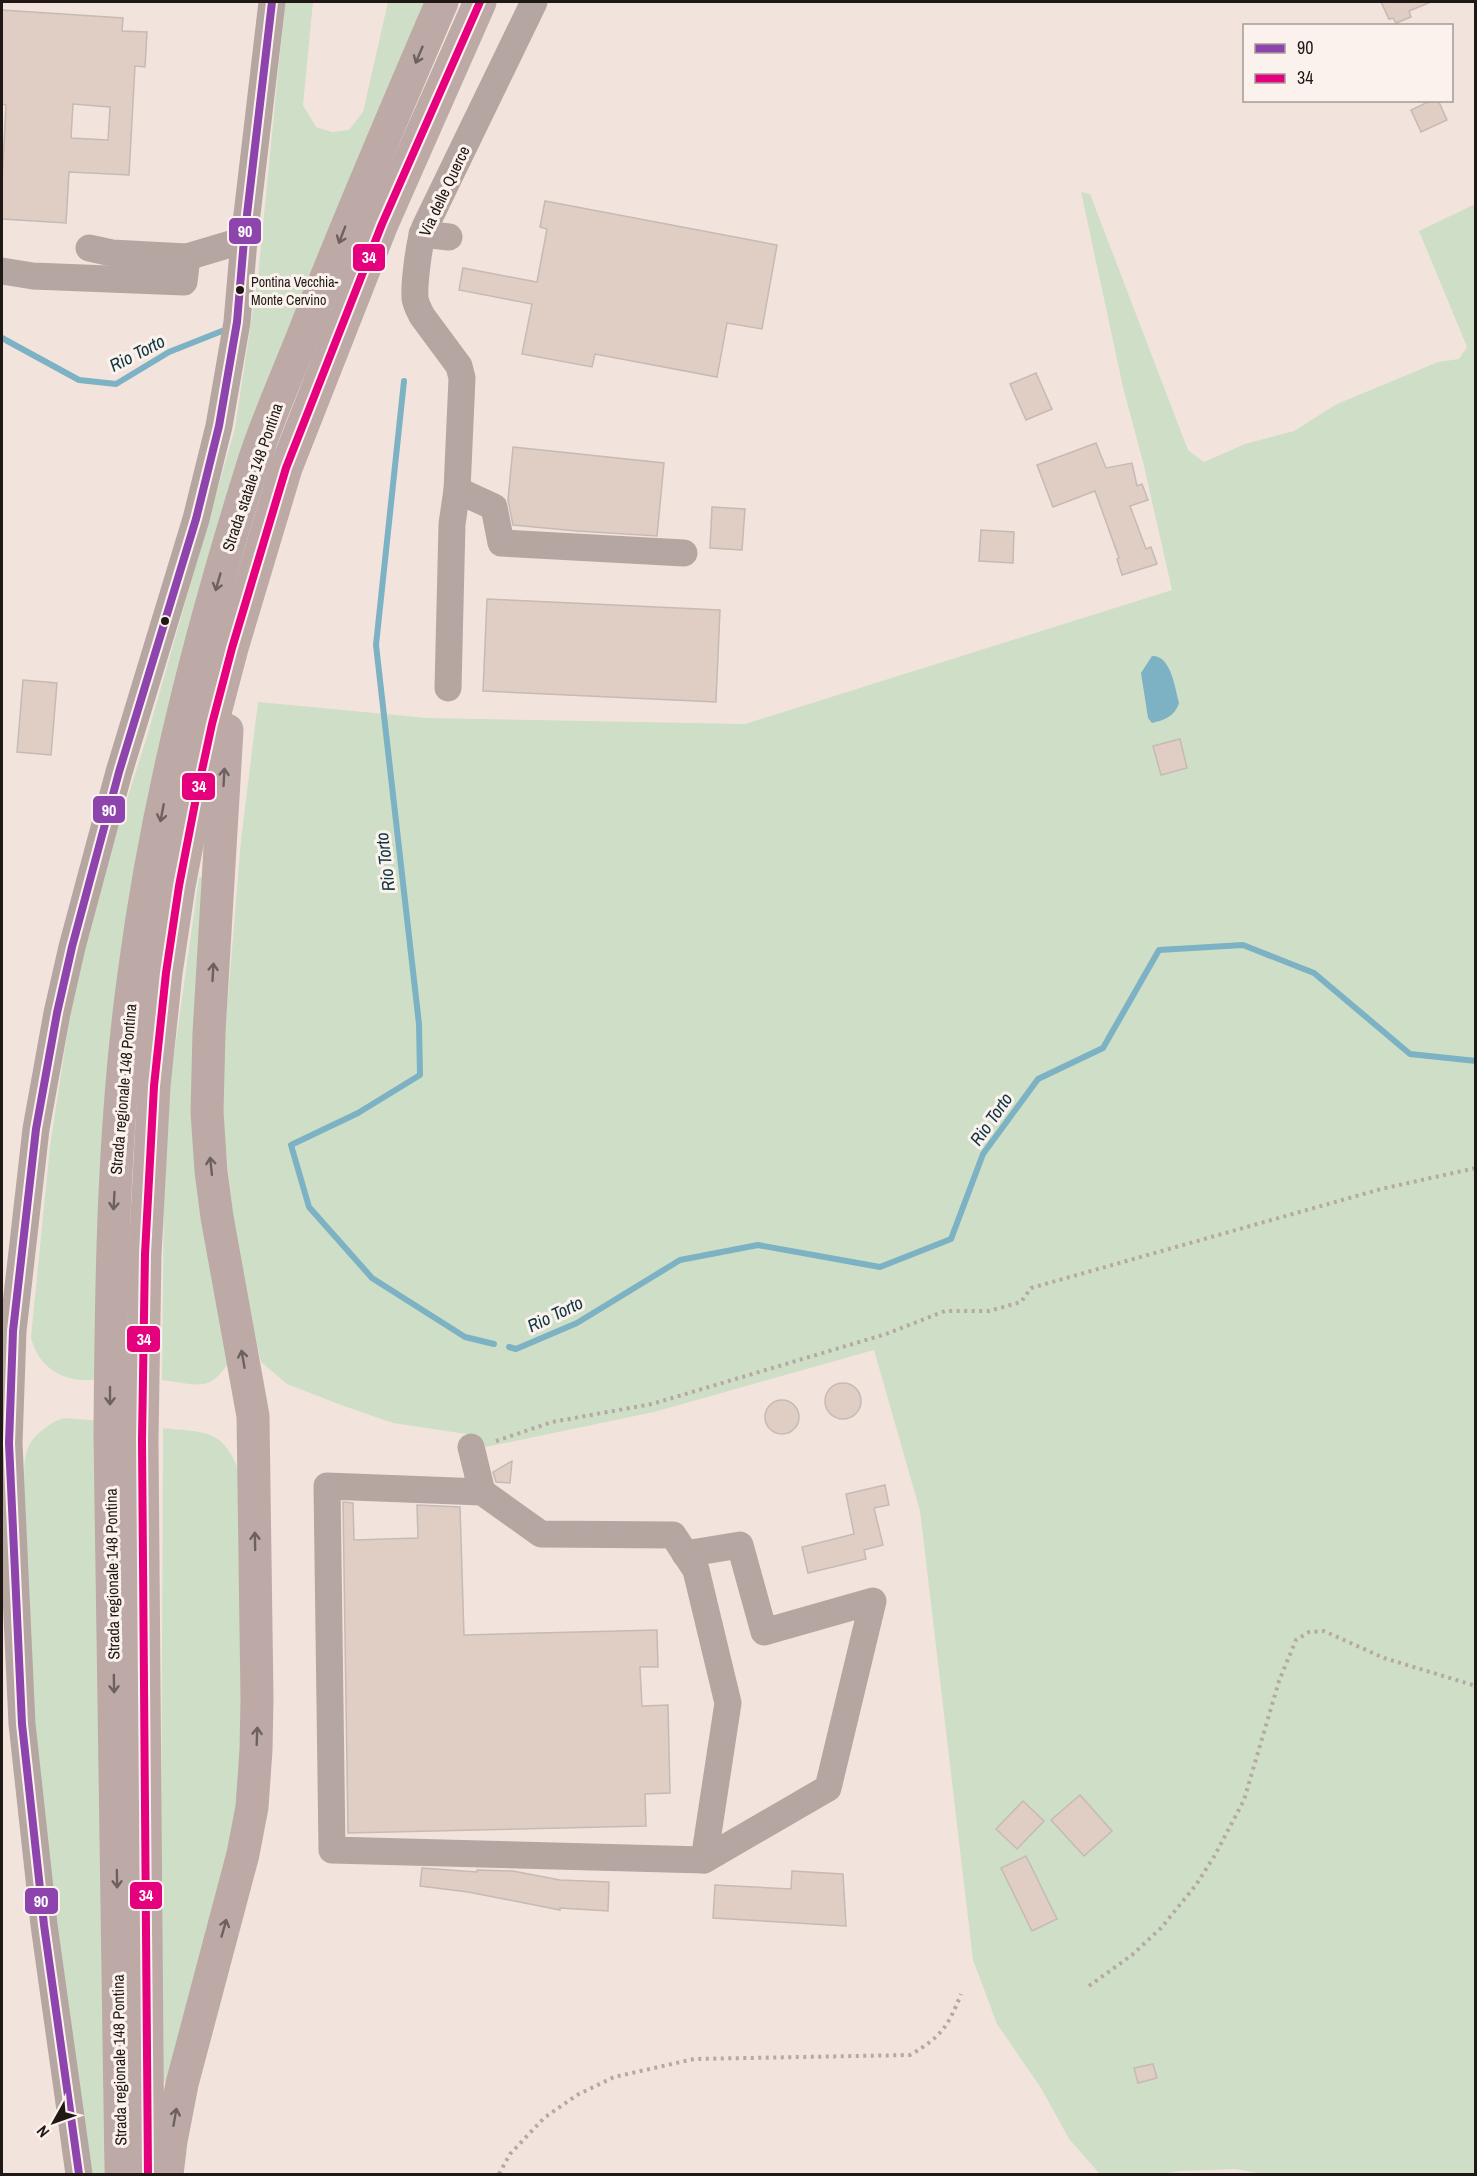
<svg xmlns="http://www.w3.org/2000/svg" width="1477" height="2176" font-family="'Archivo Narrow',sans-serif">
<style>
.green{fill:#cfdfc7}
.water{fill:#7cb2c4}
.lines{fill:none;stroke-linecap:round;stroke-linejoin:round}
.stream{stroke:#7cb2c4;stroke-width:6}
.building{fill:#e0cdc4;stroke:#c5bab5;stroke-width:1.5;fill-rule:evenodd}
.path{stroke:#b6a8a4;stroke-width:4;stroke-dasharray:3 4.5;stroke-linecap:butt}
.minor{stroke:#b6a6a2;stroke-width:27}
.highway{stroke:#bdaaa6;stroke-width:33}
.bus-1-casing{stroke:#fcf2ed;stroke-width:12}
.bus-2-casing{stroke:#fcf2ed;stroke-width:12}
.bus-1{stroke:#8e44ad;stroke-width:8}
.bus-2{stroke:#e5007d;stroke-width:8}
.oneway{stroke:#6e615d}
.bus-dot{fill:#201814;stroke:#fcf2ed;stroke-width:2}
.labels{text-anchor:middle;dominant-baseline:central;stroke-width:6;stroke-linejoin:round;paint-order:stroke}
.bus-label{font-size:14px;fill:#201814;stroke:#fcf2ed;text-anchor:start}
.street-label{font-size:16px;fill:#201814;stroke:#fcf2ed}
.water-label{font-size:18px;font-style:italic;fill:#0e3542;stroke:#fcf2ed}
.line-badge{stroke:#fcf2ed;stroke-width:2}
.badge-label{font-size:16px;text-anchor:middle;font-weight:bold;fill:#fff}
</style>
<rect width="100%" height="100%" fill="#f2e4dd"/>
<!-- green -->
<g class="green">
<path d="M285 2H313L303 105 316 127 332 132 349 130 363 112 388 2H437L192 648 98 1379C67 1385 38 1369 31 1337L50 1146 70 1015 84 951 111 850 148 733 235 428 258 276Z"/>
<path d="M1081 192 1090 194 1188 450 1204 462 1245 444 1294 431 1337 404 1438 362 1459 359 1467 347 1419 231 1475 204V2174H1262L1236 2169 1180 2171 1162 2174 1099 2173 1069 2139 1041 2088 997 2024 973 1960 920 1511 874 1350 654 1412 486 1447 466 1434 393 1423 341 1405 287 1384 261 1362 238 1260 220 1095 241 840 258 702 428 718 745 724 1172 590 1144 466 1123 387Z"/>
<path d="M199 877 213 878 230 1360C210 1394 196 1384 162 1380L164 1180 169 1091Z"/>
<path d="M65 1418 101 1421 104 2174H90L31 1732 24 1494C25 1468 20 1445 44 1429 50 1424 56 1420 65 1418Z"/>
<path d="M163 1428C204 1433 222 1427 239 1471L243 1740 234 1824 167 2082H160Z"/>
</g>
<!-- water -->
<path class="water" d="M1152 656C1171 655 1175 688 1179 703 1175 716 1165 720 1152 723L1148 718 1141 673Z"/>
<g class="lines">
<!-- stream -->
<g class="stream">
<path d="M2 338 79 380 116 384 169 352 222 331"/>
<path d="M404 381 376 645 419 1024 420 1075 358 1113 291 1145 309 1207 372 1278 465 1337 494 1344"/>
<path d="M509 1347 516 1349 577 1323 680 1260 758 1245 880 1267 951 1239 983 1154 1038 1079 1103 1048 1159 950 1243 945 1314 973 1410 1054 1476 1061"/>
</g>
</g>
<!-- building -->
<g class="building">
<path d="M1381 2H1431L1409 11 1411 17 1396 23 1393 18 1389 19Z"/>
<path d="M2 10 123 18 122 31 147 32 145 67 135 66 129 175 69 172 66 223 2 219V183L6 105 2 104ZM73 104 110 107 108 140 71 138Z"/>
<path d="M1432 100H1438L1447 120 1421 132 1411 110Z"/>
<path d="M545 201 777 245 762 329 727 323 717 377 595 354 592 367 522 354 532 304 459 290 463 268 537 282 547 229 540 227Z"/>
<path d="M1036 373 1052 409 1026 420 1010 384Z"/>
<path d="M1096 443 1106 468 1132 463 1137 486 1142 484 1148 500 1130 506 1146 549 1151 547 1157 564 1122 575 1117 559 1119 558 1095 491 1053 507 1037 465Z"/>
<path d="M513 447 664 463 657 536 577 531 513 525 508 500Z"/>
<path d="M712 507 745 509 742 550 710 548Z"/>
<path d="M981 530 1014 532 1013 563 979 561Z"/>
<path d="M487 599 720 610 716 702 483 691Z"/>
<path d="M23 680 57 683 51 755 17 752Z"/>
<path d="M1180 739 1187 768 1161 775 1153 746Z"/>
<circle cx="843" cy="1401" r="18"/>
<circle cx="782" cy="1417" r="17"/>
<path d="M512 1461 510 1483 496 1482 493 1472Z"/>
<path d="M885 1485 889 1505 874 1508 883 1545 864 1550 866 1559 808 1573 802 1547 854 1534 846 1494Z"/>
<path d="M343 1502 353 1503 354 1540 418 1538 417 1505 460 1507 464 1635 657 1630 658 1667H640L642 1706 668 1705 670 1793 645 1794 646 1826 348 1833Z"/>
<path d="M1080 1795 1112 1831 1084 1856 1051 1820Z"/>
<path d="M1023 1801 1044 1821 1017 1849 996 1829Z"/>
<path d="M1026 1856 1057 1919 1032 1931 1001 1868Z"/>
<path d="M422 1868 477 1872V1870L513 1871 560 1880 609 1882 608 1911 560 1908V1910L468 1892 420 1886Z"/>
<path d="M792 1871 843 1874 846 1926 713 1918 715 1885 791 1889Z"/>
<path d="M1153 2064 1157 2078 1138 2083 1134 2068Z"/>
</g>
<g class="lines">
<!-- path -->
<g class="path">
<path d="M496 1441 552 1422 652 1404 886 1334 945 1311H989L1021 1302 1031 1288 1381 1189 1476 1168"/>
<path d="M1089 1986 1132 1955 1161 1928 1196 1885 1215 1855 1244 1800 1279 1681 1296 1640 1309 1632 1324 1631 1384 1658 1476 1686"/>
<path d="M499 2174 510 2154 544 2118 577 2095 614 2077 694 2059 910 2055C941 2037 948 2027 961 1994"/>
</g>
<!-- minor -->
<g class="minor">
<path d="M422 234 449 237"/>
<path d="M89 248 112 253 187 257 244 240"/>
<path d="M2 271 33 276 184 282 187 257"/>
<path d="M457 490 494 507 501 543 684 553"/>
<path d="M448 688 452 524 457 490 462 378 459 366 422 316C419 310 416 305 415 298 414 284 419 240 425 227L534 2"/>
<path d="M471 1447 482 1492 541 1534 673 1535 696 1570 728 1703 704 1860 332 1850 327 1486 482 1492"/>
<path d="M685 1554 740 1545 764 1632 873 1601 828 1788 704 1860"/>
<path d="M79 2174 44 1925 22 1724 9 1443 13 1331 36 1129 57 1013 72 947 119 772 196 519 219 426 237 322 244 240 272 2"/>
</g>
<!-- highway -->
<g class="highway">
<path d="M121 2174 110 1436C111 1282 113 1127 134 974 157 798 202 626 255 458 269 416 288 374 304 333 348 221 395 111 442 2"/>
<path d="M148 2174 142 1440 145 1254 154 1086 166 973 179 886 196 798 212 724 232 648 286 468 382 224 480 2"/>
<path d="M167 2174 171 2141 182 2084 243 1854 252 1807 256 1750 257 1699 253 1416 217 1217 211 1171 207 1112 209 1033 227 730"/>
</g>
<!-- bus-1 casing -->
<g class="bus-1-casing">
<path id="bus-1" d="M79 2174 44 1925 22 1724 9 1443 13 1331 36 1129 57 1013 72 947 119 772 196 519 219 426 237 322 244 240 272 2"/>
</g>
<!-- bus-2 casing -->
<g class="bus-2-casing">
<path id="bus-2" d="M148 2174 142 1440 145 1254 154 1086 166 973 179 886 196 798 212 724 232 648 286 468 382 224 480 2"/>
</g>
<!-- bus-1 -->
<use href="#bus-1" class="bus-1"/>
<!-- bus-2 -->
<use href="#bus-2" class="bus-2"/>
</g>
<!-- one-way arrows -->
<defs><path id="oneway-shaft" d="M-6 0H5M1.5-3L5.5 0L1.5 3" fill="none" stroke-width="1.6" stroke-linecap="round" stroke-linejoin="round" transform="scale(1.5)"/></defs>
<g class="oneway">
<use href="#oneway-shaft" transform="translate(419 55) rotate(113)"/>
<use href="#oneway-shaft" transform="translate(342 235) rotate(111)"/>
<use href="#oneway-shaft" transform="translate(218 582) rotate(106)"/>
<use href="#oneway-shaft" transform="translate(224 777) rotate(-87)"/>
<use href="#oneway-shaft" transform="translate(162 813) rotate(101)"/>
<use href="#oneway-shaft" transform="translate(213 972) rotate(-87)"/>
<use href="#oneway-shaft" transform="translate(211 1166) rotate(-96)"/>
<use href="#oneway-shaft" transform="translate(114 1201) rotate(93)"/>
<use href="#oneway-shaft" transform="translate(243 1359) rotate(-100)"/>
<use href="#oneway-shaft" transform="translate(110 1396) rotate(90)"/>
<use href="#oneway-shaft" transform="translate(255 1541) rotate(-91)"/>
<use href="#oneway-shaft" transform="translate(114 1684) rotate(89)"/>
<use href="#oneway-shaft" transform="translate(257 1736) rotate(-88)"/>
<use href="#oneway-shaft" transform="translate(117 1879) rotate(89)"/>
<use href="#oneway-shaft" transform="translate(224 1928) rotate(-74)"/>
<use href="#oneway-shaft" transform="translate(175 2117) rotate(-80)"/>
</g>
<!-- markers -->
<g class="bus-dot">
<circle cx="240" cy="290" r="5"/>
<circle cx="165" cy="621" r="5"/>
</g>
<g class="labels">
<!-- bus labels -->
<g class="bus-label">
<text x="251" y="282">Pontina Vecchia-<tspan x="251" dy="18">Monte Cervino</tspan></text>
</g>
<!-- street labels -->
<g class="street-label">
<text transform="translate(444 191) rotate(-65)">Via delle Querce</text>
<text transform="translate(252 477) rotate(-71)">Strada statale 148 Pontina</text>
<text transform="translate(123 1089) rotate(-85)">Strada regionale 148 Pontina</text>
<text transform="translate(112 1574) rotate(-91)">Strada regionale 148 Pontina</text>
<text transform="translate(119 2060) rotate(-91)">Strada regionale 148 Pontina</text>
</g>
<!-- water labels -->
<g class="water-label">
<text transform="translate(137 353) rotate(-27)">Rio Torto</text>
<text transform="translate(385 862) rotate(-97)">Rio Torto</text>
<text transform="translate(991 1119) rotate(-55)">Rio Torto</text>
<text transform="translate(555 1314) rotate(-26)">Rio Torto</text>
</g>
</g>
<g class="line-badge">
<rect x="228" y="217" width="34" height="28" rx="6" fill="#8e44ad"/>
<rect x="352" y="243" width="34" height="29" rx="6" fill="#e5007d"/>
<rect x="181" y="772" width="35" height="29" rx="6" fill="#e5007d"/>
<rect x="92" y="795" width="34" height="29" rx="6" fill="#8e44ad"/>
<rect x="126" y="1325" width="35" height="28" rx="6" fill="#e5007d"/>
<rect x="129" y="1881" width="34" height="29" rx="6" fill="#e5007d"/>
<rect x="24" y="1887" width="35" height="28" rx="6" fill="#8e44ad"/>
</g>
<g class="badge-label">
<text x="245" y="237">90</text>
<text x="369" y="263">34</text>
<text x="199" y="792">34</text>
<text x="109" y="816">90</text>
<text x="144" y="1345">34</text>
<text x="146" y="1901">34</text>
<text x="41" y="1907">90</text>
</g>
<!-- border -->
<rect width="1477" height="2176" fill="none" stroke="#201814" stroke-width="6"/>
<!-- legend -->
<rect x="1243" y="24" width="210" height="78" fill="#fcf2ed" stroke="#a49b96" stroke-width="1.5"/>
<rect x="1255" y="44" width="30" height="9" fill="#8e44ad" stroke="#a49b96" stroke-width="1.5"/>
<text x="1297" y="54" font-size="18" fill="#201814">90</text>
<rect x="1255" y="74" width="30" height="9" fill="#e5007d" stroke="#a49b96" stroke-width="1.5"/>
<text x="1297" y="84" font-size="18" fill="#201814">34</text>
<!-- north arrow -->
<g transform="translate(54 2122) rotate(230)" stroke="#fcf2ed" stroke-width="4.5" paint-order="stroke">
<path d="M0-4.5L10 22L0 15L-10 22Z" fill="#201814"/>
<text y="-9" font-size="16" font-weight="bold" text-anchor="middle" fill="#201814">N</text>
</g>
</svg>
